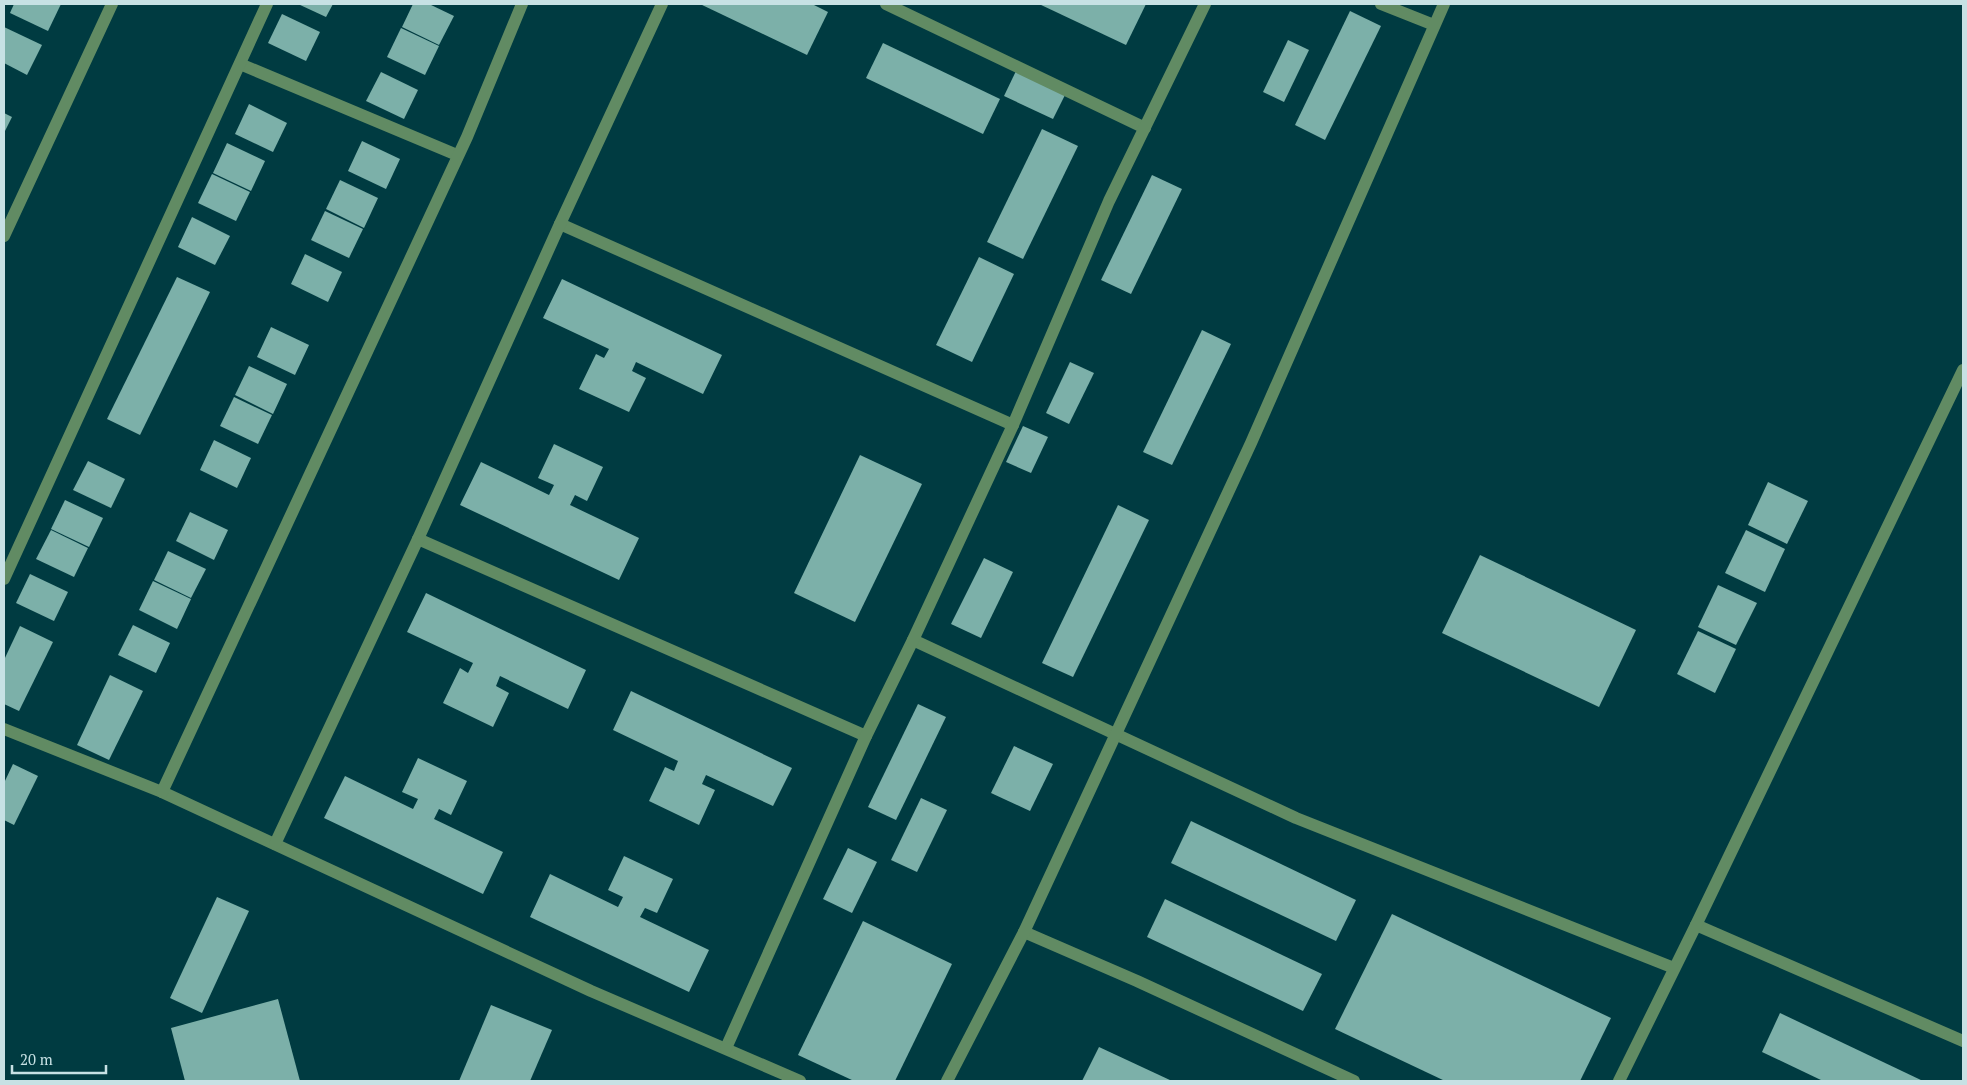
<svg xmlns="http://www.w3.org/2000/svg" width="1967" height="1085" font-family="'PT Serif',serif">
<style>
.building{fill:#7cb0a9}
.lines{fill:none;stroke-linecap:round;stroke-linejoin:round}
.minor{stroke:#618b63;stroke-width:12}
</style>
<rect width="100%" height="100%" fill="#003b41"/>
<!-- building -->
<g class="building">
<path d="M14 4H61L48 31 10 13Z"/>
<path d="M298 4H333L326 17Z"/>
<path d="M413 4H429L454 16 439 45 402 27Z"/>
<path d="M700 4H812L828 12 807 55Z"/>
<path d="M1039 4H1146L1126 45Z"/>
<path d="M1350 11 1381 26 1325 140 1295 125Z"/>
<path d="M282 14 320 32 306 61 268 43Z"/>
<path d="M4 27 42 45 27 75 4 63Z"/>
<path d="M401 28 439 46 425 75 387 57Z"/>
<path d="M1288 40 1309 50 1284 102 1263 92Z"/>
<path d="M883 43 1000 99 983 134 866 78Z"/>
<path d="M1016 71 1065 95 1053 119 1004 96Z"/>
<path d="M381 72 418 90 404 119 366 101Z"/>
<path d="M249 104 287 123 273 152 235 134Z"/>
<path d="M4 113 12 117 4 133Z"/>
<path d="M1042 129 1078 146 1023 259 987 242Z"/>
<path d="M362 141 400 159 386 189 348 171Z"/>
<path d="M227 143 265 161 251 191 213 173Z"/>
<path d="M212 174 250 192 236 221 198 203Z"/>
<path d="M1152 175 1182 189 1131 294 1101 280Z"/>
<path d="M340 180 378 198 364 228 326 209Z"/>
<path d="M325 211 363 229 349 258 311 240Z"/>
<path d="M192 217 230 236 215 265 178 247Z"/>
<path d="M305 254 342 272 328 302 291 284Z"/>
<path d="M979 257 1014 274 972 362 936 345Z"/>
<path d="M177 277 210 292 140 435 107 419Z"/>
<path d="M562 279 722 355 703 394 636 362 632 371 646 378 629 412 579 389 596 354 604 358 609 349 543 318Z"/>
<path d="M271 327 309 345 295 375 257 357Z"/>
<path d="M1202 330 1231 344 1172 465 1143 452Z"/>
<path d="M1070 362 1094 373 1069 424 1046 413Z"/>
<path d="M249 366 287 384 273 414 235 395Z"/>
<path d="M234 397 272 415 258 444 220 426Z"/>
<path d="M1023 426 1048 437 1031 473 1006 462Z"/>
<path d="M214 440 251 458 237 488 200 470Z"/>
<path d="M554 444 603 467 587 501 575 495 570 505 639 538 619 580 460 505 481 462 549 495 554 485 538 478Z"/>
<path d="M860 455 922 484 855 622 794 593Z"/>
<path d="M88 461 125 479 111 508 73 490Z"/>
<path d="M1768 482 1808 501 1787 544 1748 525Z"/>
<path d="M65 500 103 518 89 547 51 529Z"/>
<path d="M1118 505 1149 520 1073 677 1042 663Z"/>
<path d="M190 512 228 530 214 560 176 541Z"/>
<path d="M51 530 88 548 74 577 36 559Z"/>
<path d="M1746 530 1785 549 1765 592 1725 573Z"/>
<path d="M168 551 206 569 191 598 154 580Z"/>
<path d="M1480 555 1636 630 1599 707 1442 633Z"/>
<path d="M984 558 1013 572 981 638 951 624Z"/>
<path d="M30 574 68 592 54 621 16 603Z"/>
<path d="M153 581 191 599 177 629 139 610Z"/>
<path d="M1718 585 1757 603 1736 645 1698 627Z"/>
<path d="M426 593 586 670 568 709 500 676 496 686 509 693 493 727 443 703 460 668 468 673 473 663 407 632Z"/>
<path d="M133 625 170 643 156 673 118 655Z"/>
<path d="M20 626 53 642 19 711 4 704V660Z"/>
<path d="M1698 631 1736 649 1715 693 1677 674Z"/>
<path d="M110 675 143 691 109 760 77 745Z"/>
<path d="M631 691 792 768 773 806 706 775 702 784 715 790 699 825 649 801 665 767 674 771 678 761 613 730Z"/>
<path d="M918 704 946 717 896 820 868 807Z"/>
<path d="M1014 746 1053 764 1030 811 991 793Z"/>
<path d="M418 758 467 781 451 815 439 809 434 819 503 852 483 894 324 818 345 776 413 809 418 799 402 792Z"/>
<path d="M13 764 38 776 14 825 4 820V783Z"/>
<path d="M921 798 947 810 917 872 891 860Z"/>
<path d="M1191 821 1356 900 1336 941 1171 863Z"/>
<path d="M848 848 877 862 852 913 823 899Z"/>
<path d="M624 856 673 879 657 913 645 908 640 917 709 950 689 992 530 917 550 874 618 907 623 897 608 890Z"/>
<path d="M217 897 249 911 202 1013 170 998Z"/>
<path d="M1165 899 1322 974 1303 1011 1147 937Z"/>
<path d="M1392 914 1611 1018 1580 1081H1445L1335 1029Z"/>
<path d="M863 921 952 964 895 1081H854L798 1055Z"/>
<path d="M278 999 300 1081H185L171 1028Z"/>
<path d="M491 1005 552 1030 530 1081H459Z"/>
<path d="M1780 1013 1923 1081H1823L1762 1052Z"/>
<path d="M1099 1047 1172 1081H1082Z"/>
</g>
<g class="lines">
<!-- minor -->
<g class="minor">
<path d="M886 4 1145 128"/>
<path d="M1381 4 1434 25"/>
<path d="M240 64 457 155"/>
<path d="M560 224 1013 425"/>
<path d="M4 236 112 4"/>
<path d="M418 539 866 736"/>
<path d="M4 579 267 4"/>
<path d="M913 640 1296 818 1674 968"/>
<path d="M4 729 162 792 591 991 800 1081"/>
<path d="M162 792 467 137 522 4"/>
<path d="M275 844 418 539 560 224 662 4"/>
<path d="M1696 925 1963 1041"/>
<path d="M1024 932 1137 981 1354 1081"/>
<path d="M726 1048 866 736 913 640 1013 425 1109 201 1205 4"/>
<path d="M947 1081 1024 932 1251 443 1444 4"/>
<path d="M1619 1081 1696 925 1963 370"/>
</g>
</g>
<!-- border -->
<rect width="1967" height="1085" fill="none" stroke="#c7e1e4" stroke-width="10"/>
<!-- scale -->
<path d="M12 1065v8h94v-8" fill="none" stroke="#c7e1e4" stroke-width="2.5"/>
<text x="20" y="1065" font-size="15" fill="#c7e1e4" stroke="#003b41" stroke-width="4" paint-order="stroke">20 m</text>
</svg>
